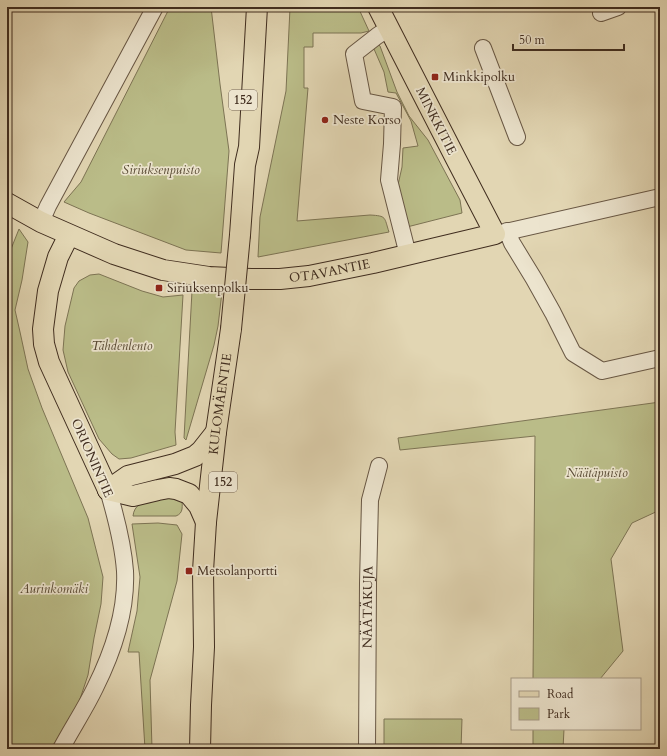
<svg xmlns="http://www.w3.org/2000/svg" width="667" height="756" font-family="Cardo,serif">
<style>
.green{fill:#babc88;stroke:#7d7454}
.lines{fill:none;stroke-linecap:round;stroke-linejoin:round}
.minor-casing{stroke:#685744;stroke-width:18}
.major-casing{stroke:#402d1f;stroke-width:22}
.minor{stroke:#ece4ce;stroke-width:16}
.major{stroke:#e2d6b3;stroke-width:20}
.major-bridge-casing{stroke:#402d1f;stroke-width:22;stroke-linecap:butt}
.major-bridge{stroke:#e2d6b3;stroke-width:20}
.poi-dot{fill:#8f2418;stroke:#ece4ce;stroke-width:1.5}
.labels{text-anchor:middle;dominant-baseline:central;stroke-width:3.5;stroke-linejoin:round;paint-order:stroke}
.shield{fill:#ece4ce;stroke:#746454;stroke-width:1}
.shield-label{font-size:12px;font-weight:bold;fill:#402d1f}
.poi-label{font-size:13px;fill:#402d1f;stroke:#ece4ce;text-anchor:start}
.street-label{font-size:13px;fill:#402d1f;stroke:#ece4ce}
.park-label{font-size:13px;font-style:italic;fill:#584a34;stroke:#ece4ce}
</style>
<rect width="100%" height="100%" fill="#e2d6b3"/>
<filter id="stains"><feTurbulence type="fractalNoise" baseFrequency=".005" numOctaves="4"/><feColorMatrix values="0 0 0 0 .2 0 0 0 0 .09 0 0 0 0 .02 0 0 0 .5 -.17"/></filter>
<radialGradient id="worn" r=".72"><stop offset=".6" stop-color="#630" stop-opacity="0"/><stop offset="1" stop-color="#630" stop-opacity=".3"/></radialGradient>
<!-- green -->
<g class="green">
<path d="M170 7H211L220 84 229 151 221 253 186 250 89 213 64 202 81 182Z"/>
<path d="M291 7H358L369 31 361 33H313V47H304V88H308L297 221 370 215C387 216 384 217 389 232L258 257 260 217 286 91 290 8Z"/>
<path d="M378 44 380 46 397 92 409 116 428 140 460 200 462 213 407 227 396 194 402 167 403 148 418 146 411 121 396 93 388 92 384 72 374 49 375 45Z"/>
<path d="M19 229 28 242 22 280 15 310 20 332 28 369 42 408 88 518 103 577 101 604 94 638 88 675 79 702 51 749H7V477L10 471 7 469V259Z"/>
<path d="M99 274 142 291 163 297 183 295 175 432 176 445 131 458 119 459 112 454 99 439 68 372 63 350 65 326 74 288 79 281 90 275Z"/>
<path d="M192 291 222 292 218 326 214 345 186 440 184 438Z"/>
<path d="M660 402V510L632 523 611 559 623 651 600 679H533L535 436 400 450 398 438Z"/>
<path d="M152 497 182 499C182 506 184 513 176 516H133C134 505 143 502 152 497Z"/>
<path d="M158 523 177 525 182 534 177 581 150 680 152 749H145L139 652H128L137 611 140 577 132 524Z"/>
<path d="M384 719H462L461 749H384Z"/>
<path d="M533 729H564L563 749H533Z"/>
</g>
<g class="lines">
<!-- minor casing -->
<g class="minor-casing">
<g id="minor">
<path d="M601 13 618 7"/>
<path d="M389 28 377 36 354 54 363 101 393 107 392 144 389 180 408 255"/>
<path d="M483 48 517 137"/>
<path d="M41 222 48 206 155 7"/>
<path d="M507 231 512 243 534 279 553 313 573 353 602 371 660 358"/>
<path d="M497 234 660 197"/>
<path d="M61 749C72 728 85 709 95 688 113 652 127 612 125 571 123 543 116 517 108 490"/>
<path id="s1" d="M367 749 368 583 370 500 379 466"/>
</g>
</g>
<!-- major casing -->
<g class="major-casing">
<g id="major">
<path id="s2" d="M7 203 41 222 114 254 163 270 209 277 251 279H280L309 276 373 263 495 234 456 159 378 7"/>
<path d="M69 235 58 257 48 291 43 329 44 344 49 362 108 490"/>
<path d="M240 235 245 165 249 147 257 7"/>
<path d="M108 490 128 476 175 464 195 456 201 451 216 432"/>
<path d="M108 490 133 496 158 490 169 488 176 489 189 494 199 506 206 522"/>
<path id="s3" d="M200 749 201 705 204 647 203 571 206 522 216 432 231 329"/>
</g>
</g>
<!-- minor -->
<use href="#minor" class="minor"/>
<!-- major -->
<use href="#major" class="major"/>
<!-- major-bridge casing -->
<g class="major-bridge-casing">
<path id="major-bridge" d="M231 329 240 235"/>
</g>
<!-- major-bridge -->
<use href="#major-bridge" class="major-bridge"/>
</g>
<!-- markers -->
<g class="poi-dot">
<rect x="431" y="73" width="8" height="8" rx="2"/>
<circle cx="325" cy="120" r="4"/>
<rect x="155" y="284" width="8" height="8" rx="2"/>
<rect x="185" y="567" width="8" height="8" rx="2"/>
</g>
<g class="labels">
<!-- shield labels -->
<g class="shield">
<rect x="229" y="90" width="28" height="20" rx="3"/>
<rect x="209" y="472" width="28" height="20" rx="3"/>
</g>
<g class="shield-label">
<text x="243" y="100">152</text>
<text x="223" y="482">152</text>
</g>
<!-- poi labels -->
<g class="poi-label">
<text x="443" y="77">Minkkipolku</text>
<text x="333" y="120">Neste Korso</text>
<text x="167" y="288">Siriuksenpolku</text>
<text x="197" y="571">Metsolanportti</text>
</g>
<!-- street labels -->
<g class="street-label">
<text transform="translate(436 121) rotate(63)">MINKKITIE</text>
<text stroke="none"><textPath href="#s2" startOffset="338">OTAVANTIE</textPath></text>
<text stroke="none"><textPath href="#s3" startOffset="346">KULOMÄENTIE</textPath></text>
<text transform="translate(92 458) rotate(66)">ORIONINTIE</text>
<text stroke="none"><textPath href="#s1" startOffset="142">NÄÄTÄKUJA</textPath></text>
</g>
<!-- park labels -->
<g class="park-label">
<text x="161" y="170">Siriuksenpuisto</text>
<text x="122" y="346">Tähdenlento</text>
<text x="597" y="473">Näätäpuisto</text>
<text x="54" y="589">Aurinkomäki</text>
</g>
</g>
<!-- margin -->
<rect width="667" height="756" fill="none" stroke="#e2d6b3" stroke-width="24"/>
<rect x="8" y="8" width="651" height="740" fill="none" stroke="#402d1f" stroke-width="2"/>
<rect x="12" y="12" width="643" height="732" fill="none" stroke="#402d1f"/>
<!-- legend -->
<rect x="511" y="678" width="130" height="52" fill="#ece4ce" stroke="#a79b88"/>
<rect x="519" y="691" width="20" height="6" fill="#e2d6b3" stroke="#a79b88"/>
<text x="547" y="698" font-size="12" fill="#402d1f">Road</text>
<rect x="519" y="708" width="20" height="12" fill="#babc88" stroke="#a79b88"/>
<text x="547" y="718" font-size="12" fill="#402d1f">Park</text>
<!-- scale -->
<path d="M513 44v6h111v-6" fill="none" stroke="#402d1f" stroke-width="2"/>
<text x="519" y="44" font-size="12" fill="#402d1f" stroke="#ece4ce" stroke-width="3" paint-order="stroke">50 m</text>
<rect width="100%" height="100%" filter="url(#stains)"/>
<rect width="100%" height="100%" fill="url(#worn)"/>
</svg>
